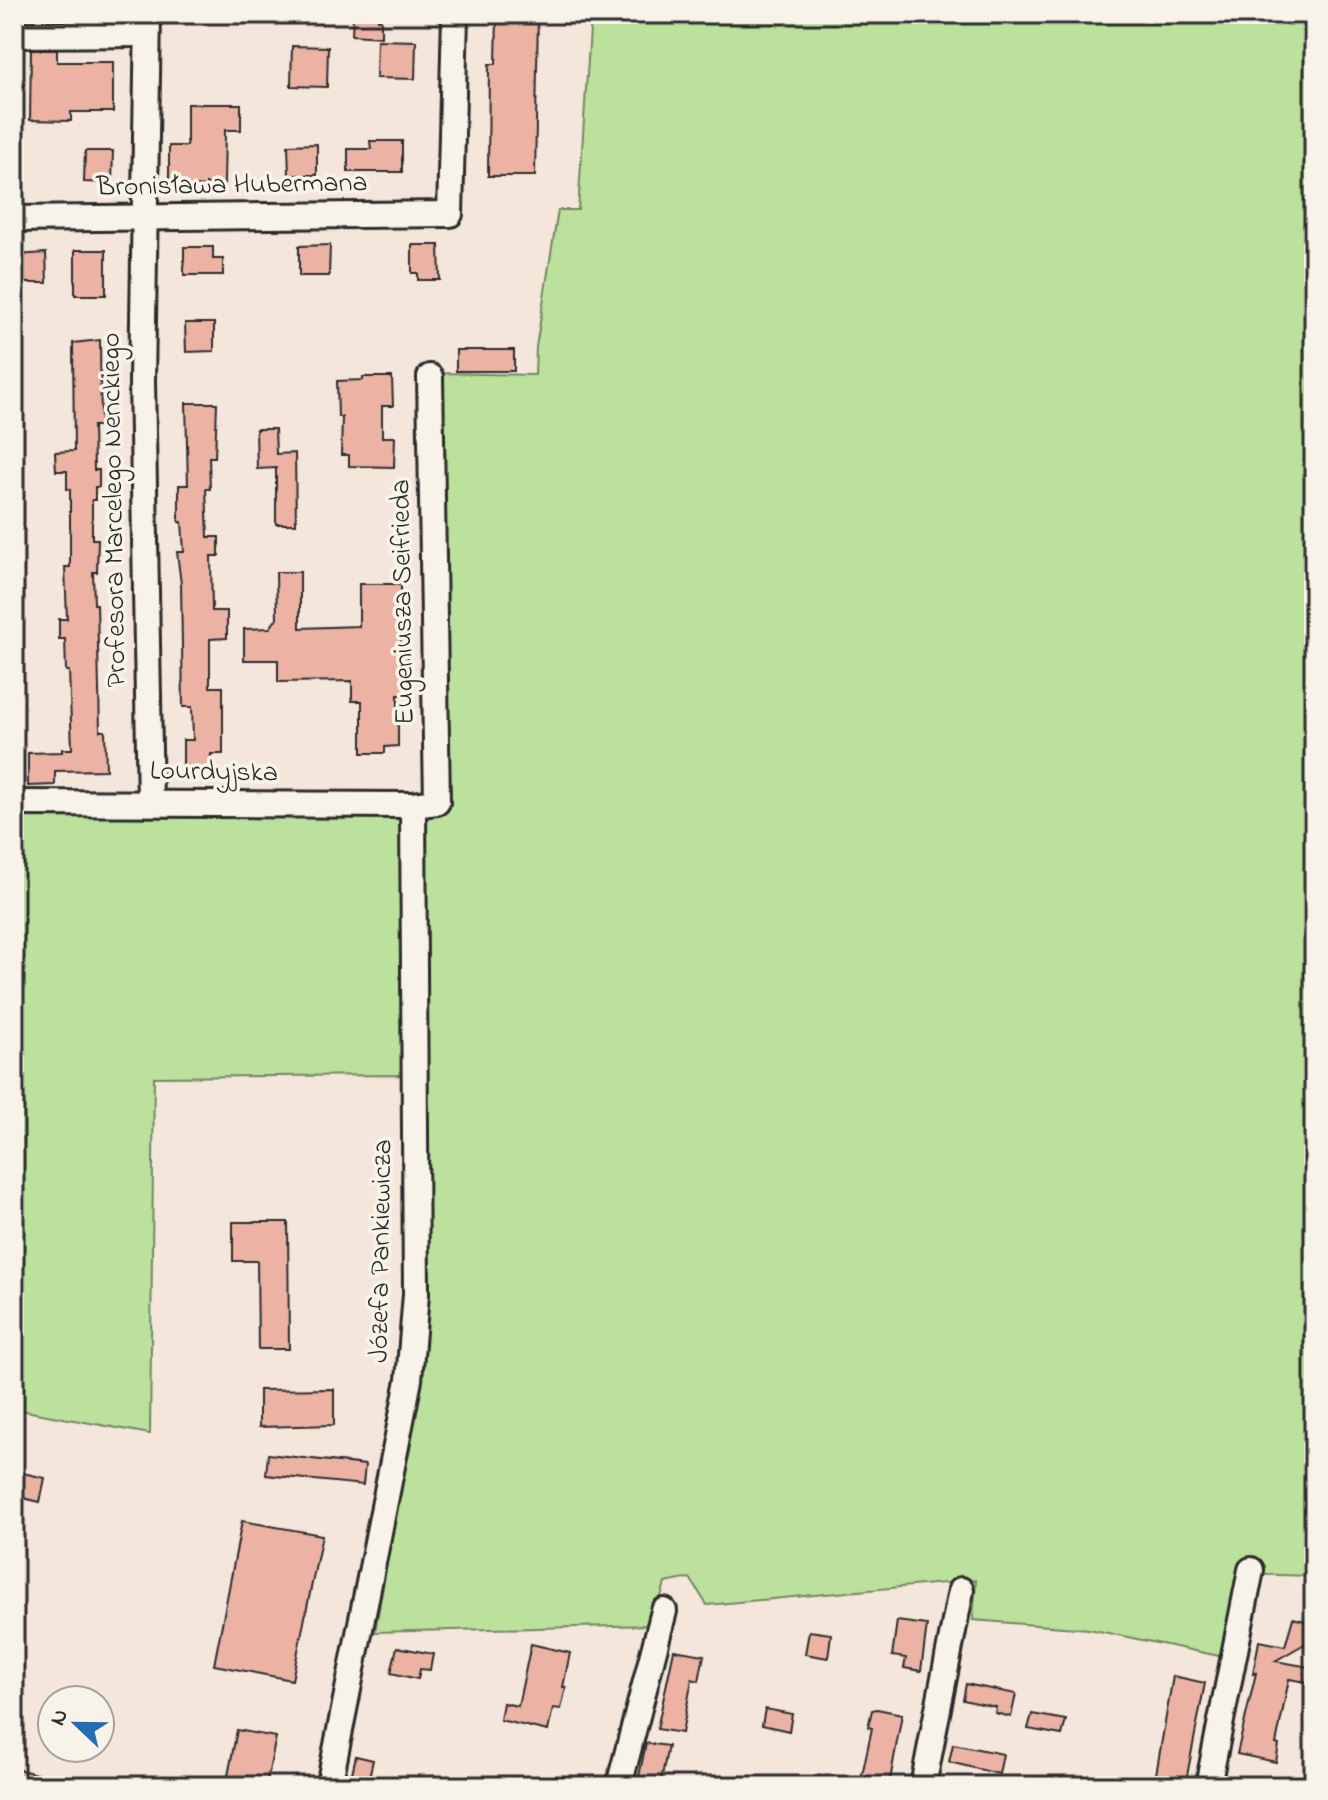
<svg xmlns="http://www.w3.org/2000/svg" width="1328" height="1800" font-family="'Indie Flower',sans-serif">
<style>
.green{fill:#bbe19c;stroke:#738664;stroke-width:2}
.building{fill:#ecb3a5;stroke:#2b2b2b;stroke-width:2}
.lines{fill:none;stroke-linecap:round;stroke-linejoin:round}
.street-casing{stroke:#2b2b2b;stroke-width:30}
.street{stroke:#f7f3e8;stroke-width:24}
.labels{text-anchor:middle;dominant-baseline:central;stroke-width:7;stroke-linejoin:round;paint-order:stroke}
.street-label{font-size:28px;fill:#2b2b2b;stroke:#f7f3e8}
</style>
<rect width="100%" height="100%" fill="#f5e6db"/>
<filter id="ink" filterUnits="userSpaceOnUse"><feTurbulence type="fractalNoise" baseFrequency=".0125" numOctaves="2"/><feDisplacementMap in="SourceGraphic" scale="16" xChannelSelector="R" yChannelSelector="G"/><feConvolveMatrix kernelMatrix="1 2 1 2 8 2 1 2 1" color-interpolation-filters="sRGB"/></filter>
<g filter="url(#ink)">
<!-- green -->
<path class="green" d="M591 14H1314V1576L1237 1574 1224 1657 1089 1629 973 1620 976 1580 707 1605 690 1578 665 1583 653 1625 375 1632 414 1407 403 1075 154 1077 150 1434 14 1409V816L257 813 434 815 442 812 439 373 535 375 536 347 558 210H578Z"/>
<!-- building -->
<g class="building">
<path d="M353 14H378V20H381V37L352 35Z"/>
<path d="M497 14H538L535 176H488L489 64H496Z"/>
<path d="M377 40 416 41 415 79 376 78Z"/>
<path d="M292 46 328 47 327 87 291 86Z"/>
<path d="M31 50H57V62H113V112H71V121L30 120Z"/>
<path d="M187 104H241V130H225L224 184H206V187L169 184V146H187Z"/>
<path d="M370 141H402V172H348V149H371Z"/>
<path d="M317 144V175H289L288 145Z"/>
<path d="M85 151H113L112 183 84 182Z"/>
<path d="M330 245 329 276H299V246Z"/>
<path d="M412 245H439L440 280H418V273H412Z"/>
<path d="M184 247H213V259H223V275H184Z"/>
<rect x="75" y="250" width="31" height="45"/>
<path d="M46 253 47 283H14L16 255Z"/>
<path d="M185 323H214V351L186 352Z"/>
<path d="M100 340 101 426H93L94 470H99V487H95V500H92V539H98L97 572H93L94 604H97L100 731H105L106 770 55 771V785L28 786V753L62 752V749H72L69 671H66L65 639H59V619H67L65 567H70V489H67V471H56L55 452 74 451 73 343Z"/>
<rect x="456" y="350" width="58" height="21"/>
<path d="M363 377H392L393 406H382V437H395L394 467 349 466V455H341L342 417H338L337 381 363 380Z"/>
<path d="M186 403H217L215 457H209L210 489H206L208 537H219V556H211L212 611H227V638L210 639V687H223V754H211V768L183 769V740H193L192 707H183L181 584 177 552H184L182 522H179V485H188Z"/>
<path d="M256 429H275L276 454 295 453 296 524H276V468L257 469Z"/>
<path d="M276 572H300V628L359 626V584H401V654H408L409 695H398V746L385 747V753H362V701H352V681L278 682V660H244V629L270 628 277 618Z"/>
<path d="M233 1222H288L289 1349H258L257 1261H233Z"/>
<path d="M334 1389V1425L259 1427V1390Z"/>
<path d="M268 1454 365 1465 363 1485 266 1475Z"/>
<path d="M14 1471 45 1478 40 1502 14 1496Z"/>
<path d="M242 1521 322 1535 292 1680 214 1665Z"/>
<path d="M1293 1618 1308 1622 1305 1630 1309 1634 1308 1642 1275 1661 1310 1667 1307 1682 1289 1679 1276 1744 1279 1745 1276 1762 1237 1754 1256 1673 1253 1674 1259 1641 1285 1646Z"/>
<path d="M897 1621 927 1625 921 1671 904 1668 906 1658 892 1656Z"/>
<path d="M809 1631 831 1634 828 1658 805 1654Z"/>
<path d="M531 1644 570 1653 563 1687H566L561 1709 553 1708 548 1731 500 1720 503 1703 518 1706Z"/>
<path d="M397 1647 433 1654 430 1670 420 1669 418 1679 391 1673Z"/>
<path d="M674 1650 704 1655 699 1681 692 1679 682 1733 657 1729Z"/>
<path d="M1173 1676 1205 1683 1185 1786H1154Z"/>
<path d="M966 1684 1016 1694 1011 1717 995 1713 996 1707 963 1700Z"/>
<path d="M765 1709 792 1714 789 1731 762 1725Z"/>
<path d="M877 1709 902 1714 889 1786 861 1780 872 1728 868 1727 872 1710Z"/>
<path d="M1032 1714 1066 1720 1062 1735 1028 1729Z"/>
<path d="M237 1730 276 1737 266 1786H226Z"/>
<path d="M646 1743 668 1746 660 1786H637Z"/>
<path d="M953 1744 1003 1754 999 1774 949 1762Z"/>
<path d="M356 1756 373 1760 367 1786H349Z"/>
<path d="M14 1768 61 1781V1786H14Z"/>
</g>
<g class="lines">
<!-- street casing -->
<g class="street-casing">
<g id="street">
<path d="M148 14 142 381 150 802"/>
<path d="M14 35 147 34"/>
<path d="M14 219 450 214 455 14"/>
<path d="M14 803 413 805 437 802 430 377"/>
<path d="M329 1786 409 1380 416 1294 413 805"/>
<path d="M619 1786 664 1611"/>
<path d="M923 1786 961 1590"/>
<path d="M1208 1786 1251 1570"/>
</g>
</g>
<!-- street -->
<use href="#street" class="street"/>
</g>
</g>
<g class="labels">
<!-- street labels -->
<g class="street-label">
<text transform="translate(232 186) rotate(-1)">Bronisława Hubermana</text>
<text transform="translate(115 510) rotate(-91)">Profesora Marcelego Nenckiego</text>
<text transform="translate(404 602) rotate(-91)">Eugeniusza Seifrieda</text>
<text transform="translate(214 773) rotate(1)">Lourdyjska</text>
<text transform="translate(382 1251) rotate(-89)">Józefa Pankiewicza</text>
</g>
</g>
<!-- margin -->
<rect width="1328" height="1800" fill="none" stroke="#f7f3e8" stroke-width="48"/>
<rect x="24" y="24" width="1280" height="1752" fill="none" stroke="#2b2b2b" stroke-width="3" filter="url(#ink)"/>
<!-- north arrow -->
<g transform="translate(76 1724) rotate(292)"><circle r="38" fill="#f7f3e8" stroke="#a5a39c" stroke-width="2"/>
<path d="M0-6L14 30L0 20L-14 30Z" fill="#1f6fb2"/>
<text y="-12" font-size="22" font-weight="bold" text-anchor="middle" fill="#2b2b2b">N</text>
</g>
</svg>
